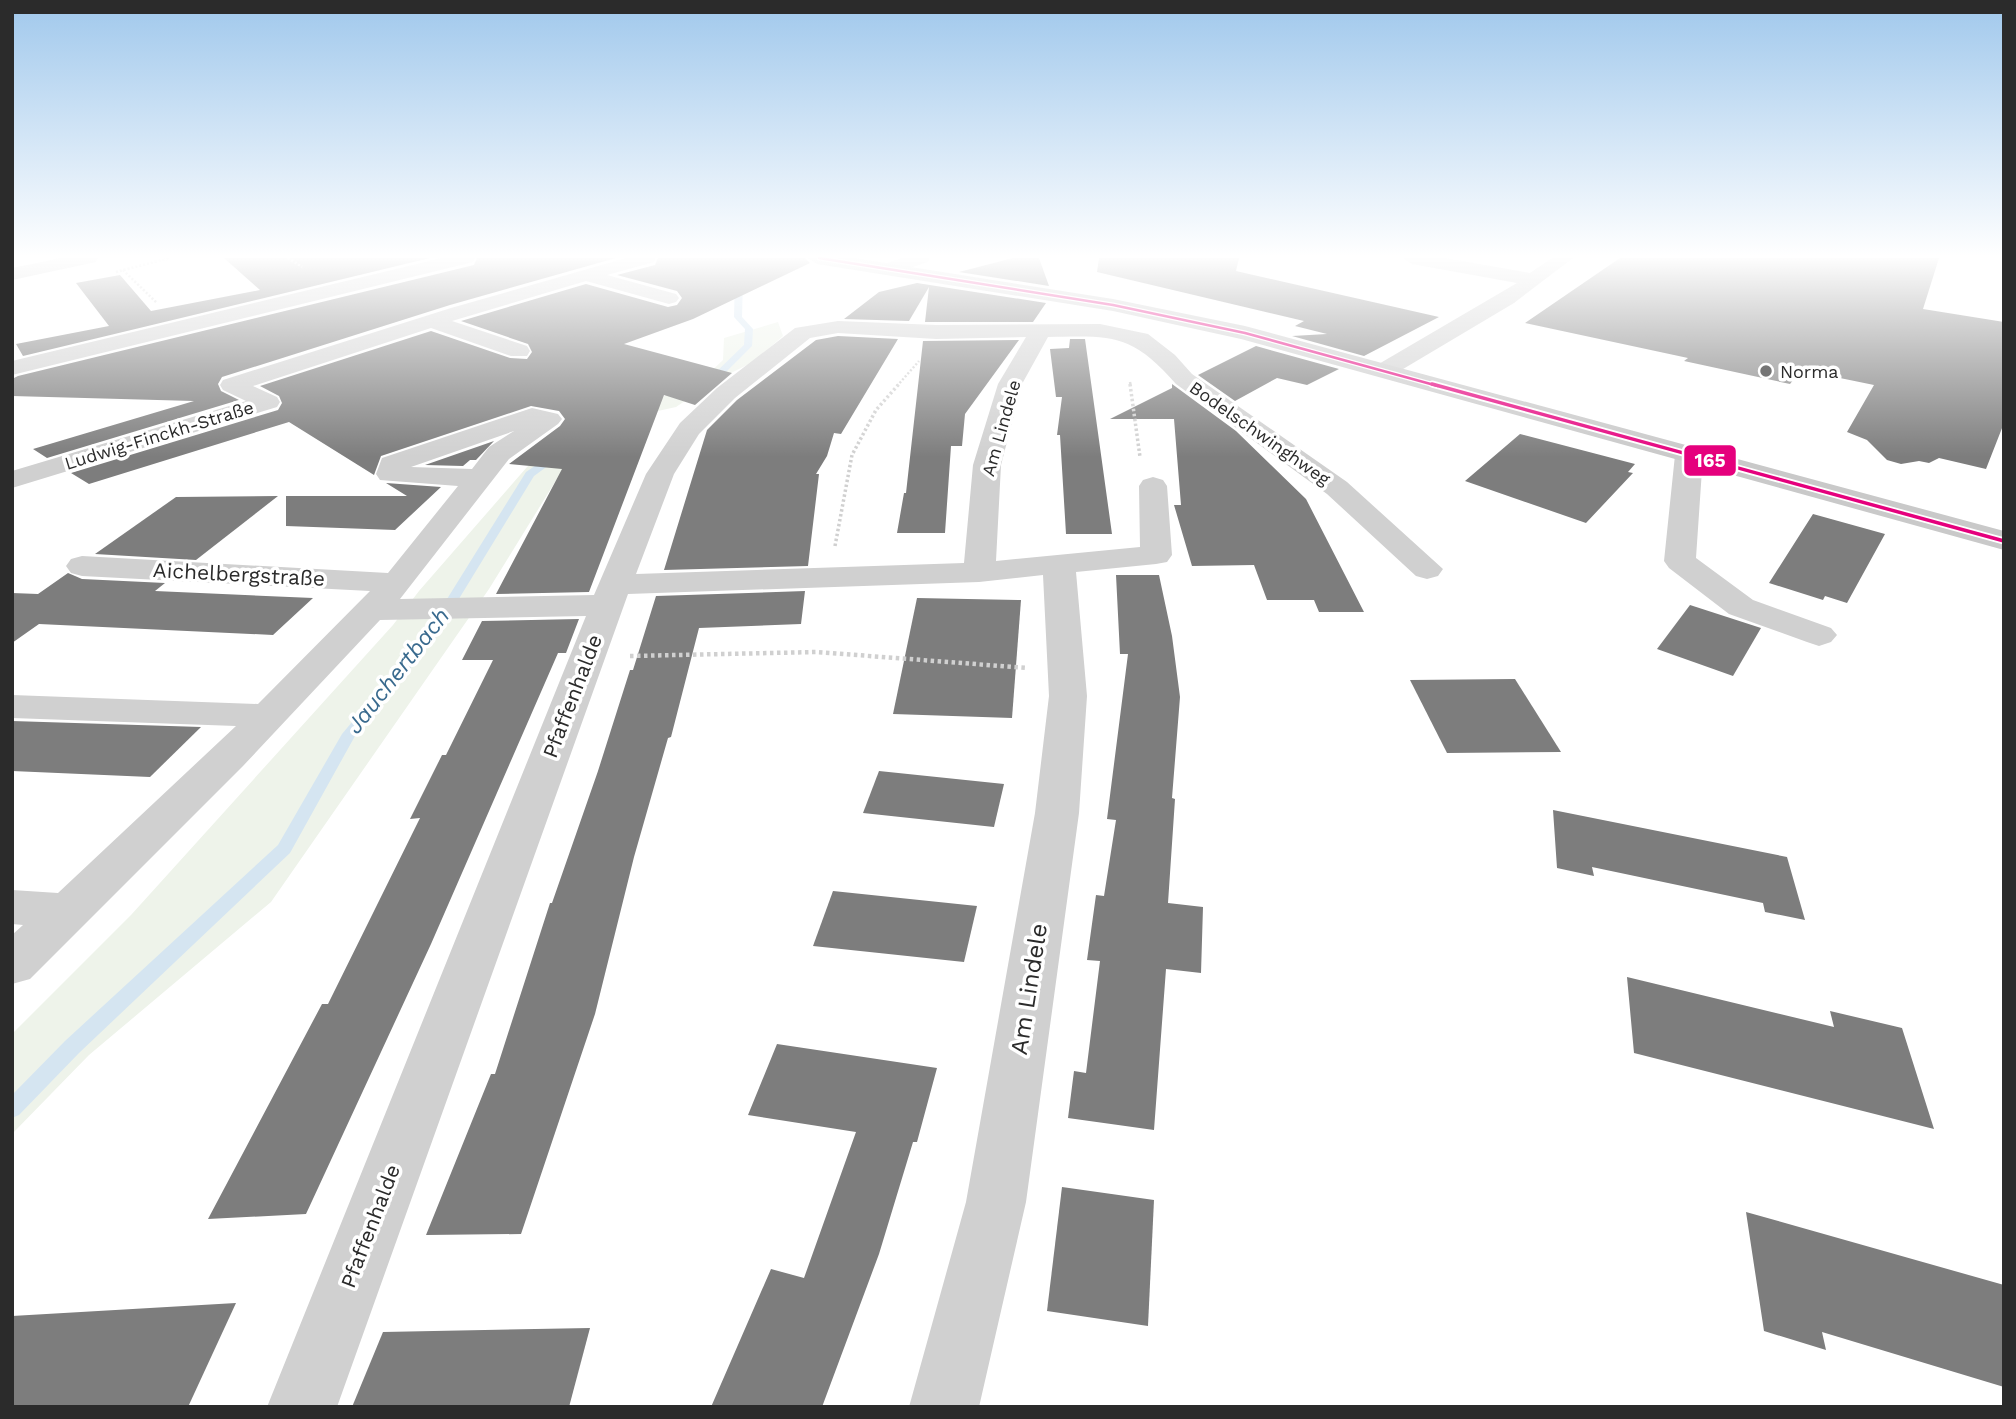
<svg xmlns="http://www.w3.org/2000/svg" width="2016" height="1419" font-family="'Work Sans',sans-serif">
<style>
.green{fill:#eef3ea}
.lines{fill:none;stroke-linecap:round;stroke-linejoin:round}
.stream{fill:#d5e5f1;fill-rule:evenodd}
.building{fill:#7d7d7d}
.path-far2{stroke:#d0d0d0;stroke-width:2.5;stroke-dasharray:2 2;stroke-linecap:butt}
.path-far1{stroke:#d0d0d0;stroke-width:3.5;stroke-dasharray:2.5 2.5;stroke-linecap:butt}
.path{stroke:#d0d0d0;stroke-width:4.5;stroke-dasharray:3.5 3.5;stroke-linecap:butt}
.street{fill:#d0d0d0;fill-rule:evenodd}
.secondary{fill:#c9c9c9;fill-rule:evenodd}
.primary{fill:#c4c4c4;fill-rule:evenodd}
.bus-1-far1-casing{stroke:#fff;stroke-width:5}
.bus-1-casing{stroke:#fff;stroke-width:7}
.bus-1-far1{stroke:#e5007d;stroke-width:2.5}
.bus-1{stroke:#e5007d;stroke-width:3.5}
.poi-dot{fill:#757575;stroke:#fff;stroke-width:2.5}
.labels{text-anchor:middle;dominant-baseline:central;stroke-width:7;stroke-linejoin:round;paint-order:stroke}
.far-poi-label{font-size:18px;fill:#2b2b2b;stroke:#fff;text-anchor:start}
.far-street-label{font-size:18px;fill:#2b2b2b;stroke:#fff}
.street-label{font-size:21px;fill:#2b2b2b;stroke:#fff}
.water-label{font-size:23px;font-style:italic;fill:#396a8e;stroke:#fff}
.near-street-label{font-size:24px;fill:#2b2b2b;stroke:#fff}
.line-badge{stroke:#fff;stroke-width:2.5}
.badge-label{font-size:19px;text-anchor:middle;font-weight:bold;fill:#fff}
</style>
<rect width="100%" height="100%" fill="#fff"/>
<!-- green -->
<path class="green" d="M778 322 783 336 753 362 713 382 676 407 635 416 563 469 489 589 271 902 89 1055 12 1134V1034L131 915 393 625 419 591 527 467 595 417H612L701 381 723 360 724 338Z"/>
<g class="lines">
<!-- stream -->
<g class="stream">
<path d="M739 276 743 278 742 317 753 329 752 346 718 380 704 383V379L712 376 744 345 745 329 734 317 735 278Z"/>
<path d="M551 455 560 457 534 476 435 638 355 736 290 853 79 1053 19 1115 12 1118V1095L65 1041 278 845 342 734 424 636 526 472Z"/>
</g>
</g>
<!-- building -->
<g class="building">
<path d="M224 258H430L23 356 16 344 109 326 76 283 120 275 151 311 260 290Z"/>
<path d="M477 258H616L450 305 222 377 218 384 221 391 239 400 47 458 33 449 194 401 12 396V379L18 376 474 265Z"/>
<path d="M658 258H805L810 263 693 319 624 344 732 373 695 405 664 395 589 592 496 594 562 469 509 464 560 426 565 419 559 411 531 406 381 456 374 475 289 422 89 484 71 473 278 410 282 403 279 396 260 386 431 331 510 358 527 359 532 352 528 344 461 321 586 284 668 307 677 305 682 298 677 291 617 275 655 265Z"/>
<path d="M1013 258H1039L1049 286 959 272Z"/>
<path d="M1099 258H1239L1236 271 1439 317 1364 356 1292 336 1327 334 1295 326 1304 321 1097 272Z"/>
<path d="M1620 258H1939L1923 309 2004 322V423L1986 469 1939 458 1929 463 1919 461 1901 464 1887 460 1867 440 1847 432 1874 385 1801 370 1790 384 1684 361 1688 358 1525 323Z"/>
<path d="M917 283 1046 303 1033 322H925L929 287 909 321 844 319 879 292Z"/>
<path d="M838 336 898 339 841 434 834 433 827 456 816 474H819L808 566 664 570 707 430 737 400 816 340Z"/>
<path d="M1070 339H1085L1112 534H1066L1060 435H1057L1062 397H1056L1050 349 1069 348Z"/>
<path d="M1019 340 965 414 962 446H951L945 533H897L904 493H906L923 341Z"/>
<path d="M1256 346 1339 369 1307 385 1277 378 1235 401 1198 375Z"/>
<path d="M1172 384 1236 431 1306 499 1364 612H1319L1314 600H1267L1254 565 1192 566 1174 505H1181L1174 419H1110L1172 388Z"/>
<path d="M1520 434 1635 464 1628 472 1633 473 1586 523 1465 481Z"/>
<path d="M494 441 476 460H470L463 466 425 465Z"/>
<path d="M386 483 441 487 395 530 286 526V496H407Z"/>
<path d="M278 496 196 560 95 554 176 497Z"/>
<path d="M1813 514 1885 534 1847 603 1825 596 1823 600 1769 583Z"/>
<path d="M68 573 82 579 165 583 155 591 313 598 273 635 39 624 12 643V593L38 594Z"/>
<path d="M1116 575H1159L1172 636 1180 697 1172 798 1175 799 1168 903 1203 907 1201 973 1166 969 1154 1130 1068 1118 1074 1071 1086 1073 1100 961 1087 960 1096 895 1104 896 1116 820 1107 819 1128 654H1120Z"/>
<path d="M805 591 801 624 699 628 671 737 668 738 634 857 595 1014 521 1234 426 1235 491 1074H495L550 903H552L598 771 630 670H633L656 596Z"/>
<path d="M917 598 1021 600 1012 718 893 714Z"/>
<path d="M1690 605 1761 628 1733 676 1657 649Z"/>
<path d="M579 619 566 653H558L431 944 306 1214 208 1219 322 1004H328L420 818 410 819 442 755H446L493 660H462L482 621Z"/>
<path d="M1515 679 1561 752 1447 753 1410 680Z"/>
<path d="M12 721 201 727 150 777 12 771Z"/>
<path d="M879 771 1004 784 994 827 863 813Z"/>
<path d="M1553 810 1787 857 1805 920 1765 912 1763 903 1592 867 1594 876 1557 868Z"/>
<path d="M833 891 977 906 964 962 813 946Z"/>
<path d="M1627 977 1834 1027 1830 1011 1902 1028 1934 1129 1634 1053Z"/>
<path d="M777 1044 937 1068 917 1142H913L879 1254 822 1407H711L771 1269 804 1278 856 1132 748 1115Z"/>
<path d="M1062 1187 1154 1200 1148 1326 1047 1311Z"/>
<path d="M1746 1212 2004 1285V1387L1822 1332 1826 1350 1764 1331Z"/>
<path d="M236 1303 188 1407H12V1316Z"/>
<path d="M590 1328 569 1407H352L383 1332Z"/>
</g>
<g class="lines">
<!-- path-far2 -->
<g class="path-far2">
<path d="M288 258 302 267"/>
<path d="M123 270 157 303"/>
<path d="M116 272 170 258"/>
<path d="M1130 382 1131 386"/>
<path d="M897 386 919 361"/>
</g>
<!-- path-far1 -->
<g class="path-far1">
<path d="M1130 384 1140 457"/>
<path d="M835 546 852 455 876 410 899 384"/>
</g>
<!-- path -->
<path class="path" d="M630 656 817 652 1027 668"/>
<!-- street -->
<g class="street">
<path d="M442 258H475L473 262 12 375V361Z"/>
<path d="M626 258H656L654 262 607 275 676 294 679 298 676 302 669 304 586 281 452 321 527 346 530 351 527 356H511L431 328 253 386 277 397 280 402 277 407 12 488V471L246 401 223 390 220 385 223 380 451 308Z"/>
<path d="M902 258H930L928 262 891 274 882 268 884 264Z"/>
<path d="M1403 258H1445L1530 273 1552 258H1573L1514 303 1393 375H1377L1373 370 1377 365 1517 283 1412 264Z"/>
<path d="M838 321 936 325 1100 324 1148 334 1175 355 1192 374 1347 482 1443 569 1438 576 1427 579 1416 576 1327 494 1176 384C1131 333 1113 336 1048 337L1022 384 1001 465 996 561 1140 547 1139 486 1143 480 1153 477 1163 480 1167 486 1172 555 1167 562 1156 564 1076 572 1087 696 1079 813 1026 1202 979 1407H909L966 1202 1035 813 1049 696 1043 575 979 582 628 594 337 1407H267L586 616 380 620 243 766 30 979 12 984V935L23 925 12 924V890L58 893 236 726 12 718V695L258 704 370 591 82 576 71 573 66 566 71 559 82 556 388 573 458 486 380 480 376 474 382 458 532 408 558 414 562 419 558 424 509 459 400 599 594 595 646 474 680 423 717 388 795 328ZM838 333 936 339 1026 337 998 384 973 465 964 563 636 574 674 474 699 434 735 398 810 338ZM514 431 489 447 472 469 411 467Z"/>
<path d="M1689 447 1699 449 1703 455 1696 558 1753 600 1831 628 1837 635 1831 642 1819 646 1807 642 1729 614 1669 568 1664 561 1675 455 1679 449Z"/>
</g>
<!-- secondary -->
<path class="secondary" d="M808 258H854L1113 299 1245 326 2004 531V550L1241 339 1113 311 817 264Z"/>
<!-- primary -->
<path class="primary" d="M61 258H98L96 262 12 280V268Z"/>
<!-- bus-1-far1 casing -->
<g class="bus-1-far1-casing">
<path id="bus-1-far1" d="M819 258 1113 305 1245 333 1438 386"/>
</g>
<!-- bus-1 casing -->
<g class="bus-1-casing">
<path id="bus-1" d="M1432 384 2004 541"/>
</g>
<!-- bus-1-far1 -->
<use href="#bus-1-far1" class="bus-1-far1"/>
<!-- bus-1 -->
<use href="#bus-1" class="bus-1"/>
</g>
<!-- sky -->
<linearGradient id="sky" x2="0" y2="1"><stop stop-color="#a0c8ec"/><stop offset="0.56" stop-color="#fff"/><stop offset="1" stop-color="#fff" stop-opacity="0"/></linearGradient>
<rect width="2016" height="457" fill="url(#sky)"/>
<!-- markers -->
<circle class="poi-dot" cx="1766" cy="371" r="7"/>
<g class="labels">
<!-- far-poi labels -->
<g class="far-poi-label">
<text x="1780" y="371">Norma</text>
</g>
<!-- far-street labels -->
<g class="far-street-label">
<text transform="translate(1001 428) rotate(-74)">Am Lindele</text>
<text transform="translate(1260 433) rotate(35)">Bodelschwinghweg</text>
<text transform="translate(159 435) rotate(-17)">Ludwig-Finckh-Straße</text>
</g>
<!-- street labels -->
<g class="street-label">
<text transform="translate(239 574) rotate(3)">Aichelbergstraße</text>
<text transform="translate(572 696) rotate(-69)">Pfaffenhalde</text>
<text transform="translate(370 1226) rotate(-69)">Pfaffenhalde</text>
</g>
<!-- water labels -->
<g class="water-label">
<text transform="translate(398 671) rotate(-52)">Jauchertbach</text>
</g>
<!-- near-street labels -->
<g class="near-street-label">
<text transform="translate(1029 989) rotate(-81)">Am Lindele</text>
</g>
</g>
<rect class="line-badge" x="1683" y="444" width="54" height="33" rx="7" fill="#e5007d"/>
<g class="badge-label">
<text x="1710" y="467">165</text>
</g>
<!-- border -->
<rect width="2016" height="1419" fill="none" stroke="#2b2b2b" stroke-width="28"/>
</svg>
